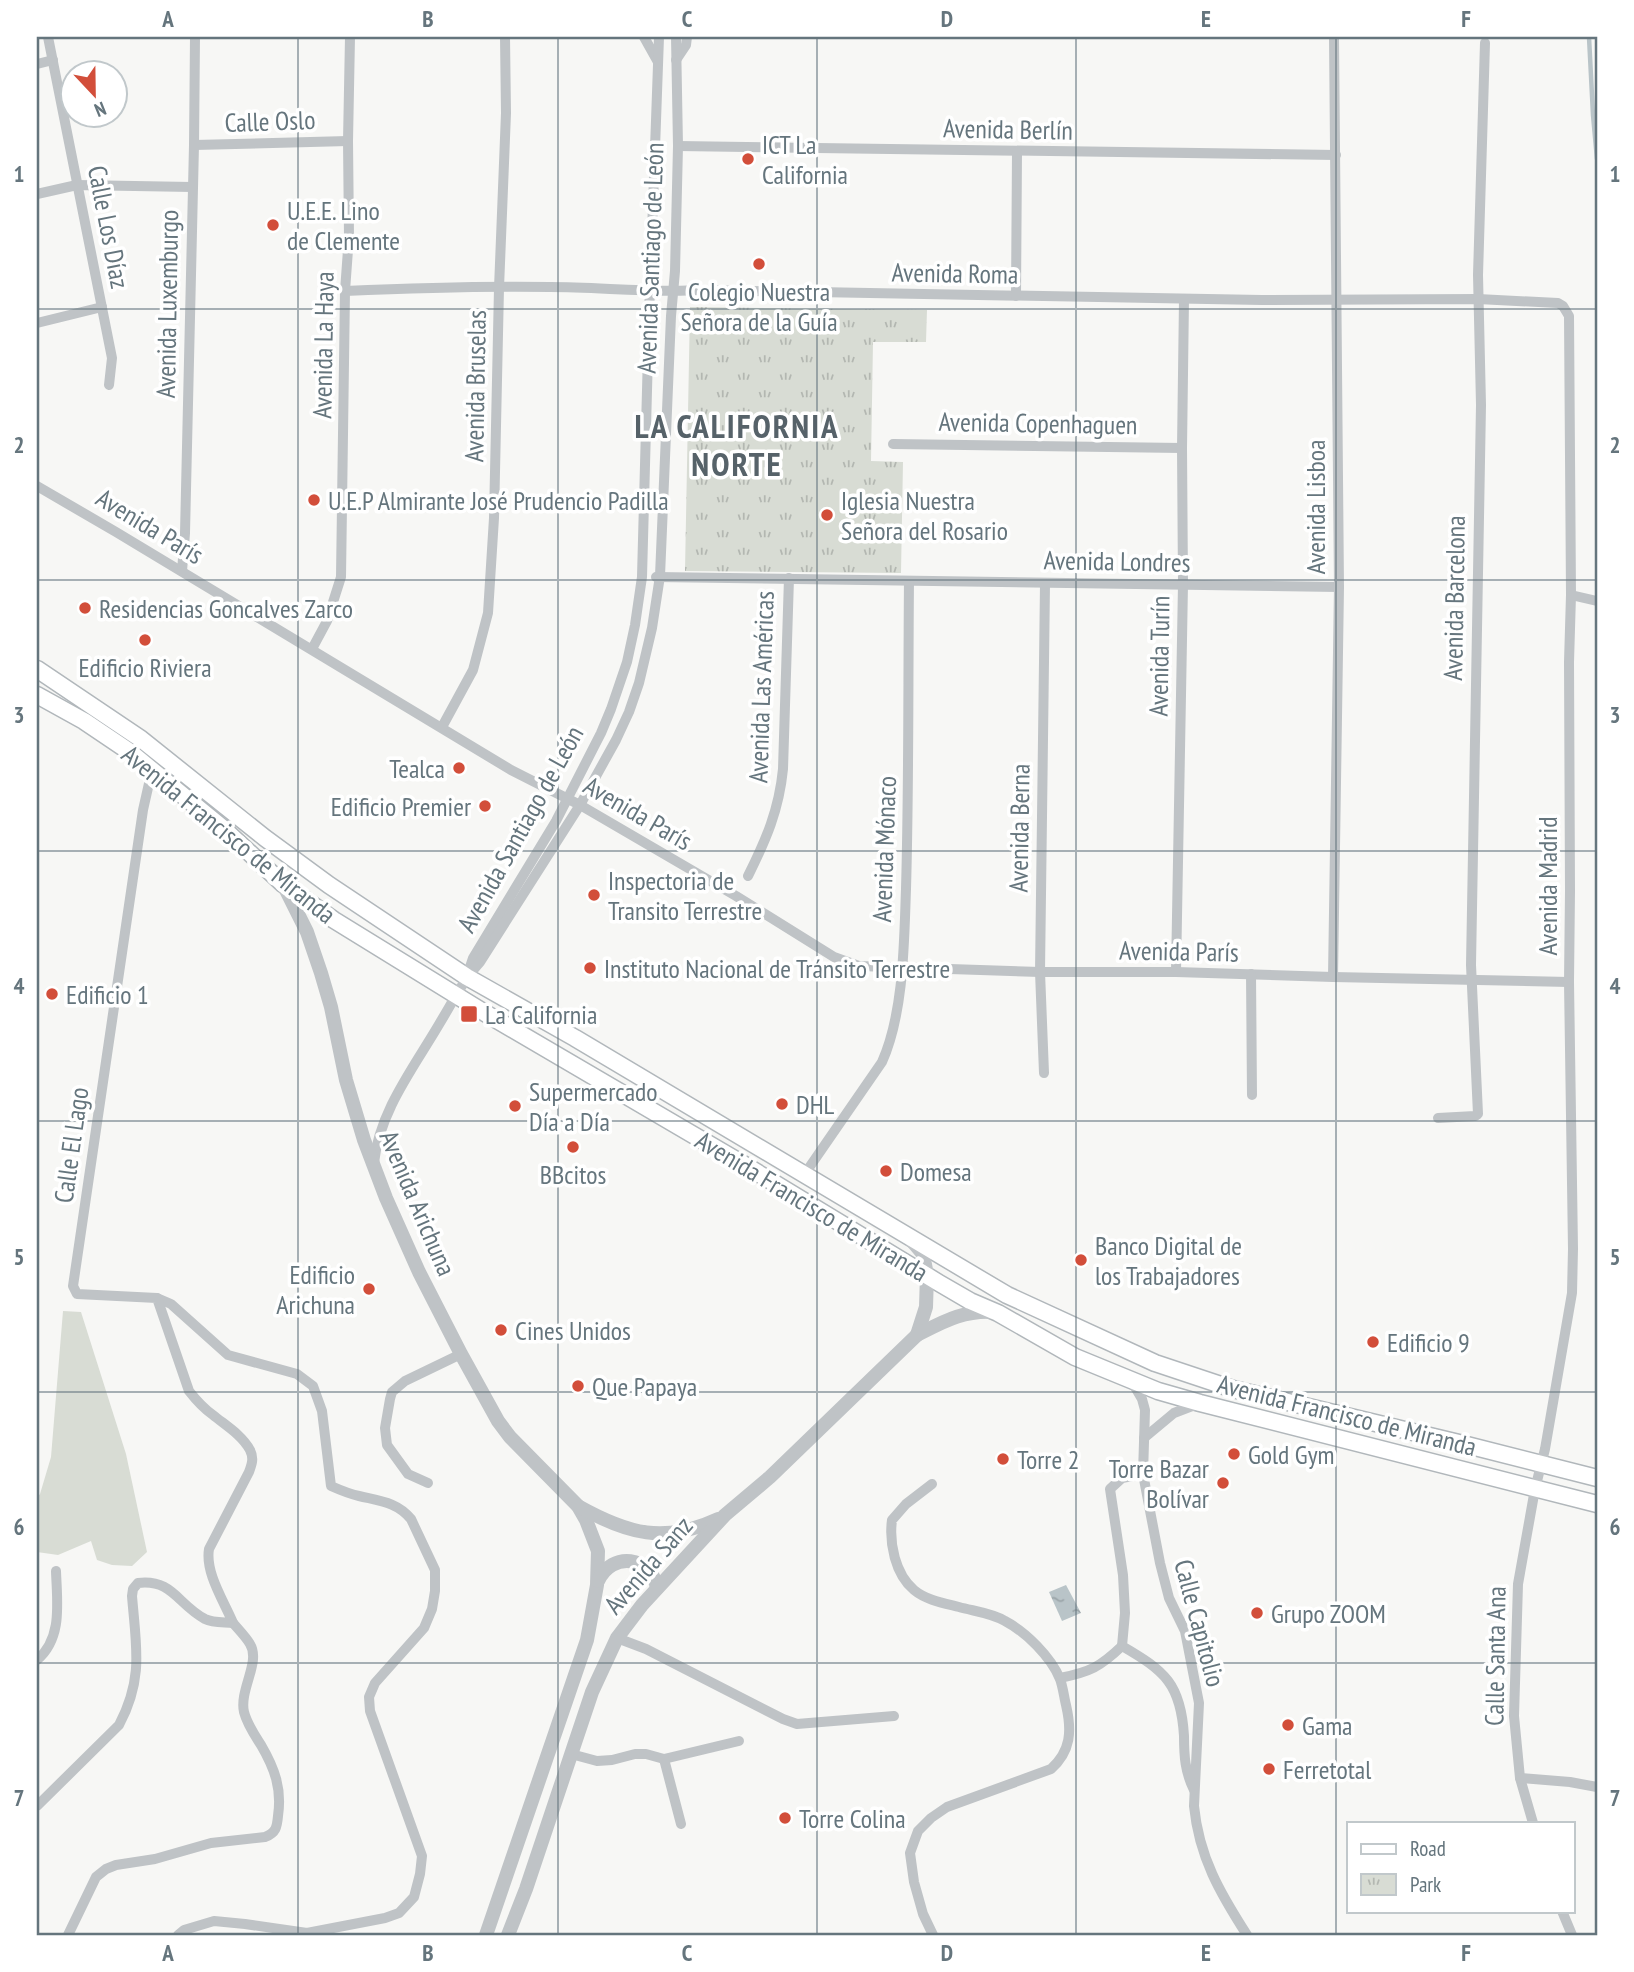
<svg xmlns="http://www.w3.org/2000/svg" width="1634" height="1972" font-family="'PT Sans Narrow',sans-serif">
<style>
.green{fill:#d8dcd4}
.park{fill:url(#park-tufts)}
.water{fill:url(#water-ripples)}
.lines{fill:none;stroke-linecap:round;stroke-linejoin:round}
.stream{stroke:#b9c4c8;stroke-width:4.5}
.secondary-casing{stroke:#b1b7bb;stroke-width:19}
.minor{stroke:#bfc3c6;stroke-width:10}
.tertiary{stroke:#bfc3c6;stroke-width:14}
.secondary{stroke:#fff;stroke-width:16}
.grid{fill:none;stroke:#65757d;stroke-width:2;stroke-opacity:0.55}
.poi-dot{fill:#d24e3a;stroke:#fff;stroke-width:2.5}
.labels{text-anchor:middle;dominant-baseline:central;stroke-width:7;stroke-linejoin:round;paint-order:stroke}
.street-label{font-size:26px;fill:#65757d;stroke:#fff}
.poi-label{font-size:26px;fill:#65757d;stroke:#fff;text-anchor:start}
.district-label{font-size:33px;font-weight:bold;letter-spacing:2px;fill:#566269;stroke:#fff}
.neatline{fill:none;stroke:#65757d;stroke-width:2.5}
.grid-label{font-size:23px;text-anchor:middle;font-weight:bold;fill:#65757d}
</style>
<defs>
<pattern id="park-tufts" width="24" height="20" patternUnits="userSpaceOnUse" patternTransform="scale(1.75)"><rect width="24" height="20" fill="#d8dcd4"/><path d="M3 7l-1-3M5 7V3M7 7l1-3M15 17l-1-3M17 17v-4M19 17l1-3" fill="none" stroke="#b3b7b1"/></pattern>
<pattern id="water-ripples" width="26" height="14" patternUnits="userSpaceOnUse" patternTransform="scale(1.75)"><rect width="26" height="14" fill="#b9c4c8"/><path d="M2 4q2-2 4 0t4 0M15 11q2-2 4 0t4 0" fill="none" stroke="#9aa4a8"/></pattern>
</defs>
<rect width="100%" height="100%" fill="#f7f7f5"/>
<!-- green -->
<path class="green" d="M63 1311 81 1312 126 1454 147 1552 132 1566 112 1565 97 1560 91 1541 58 1555 37 1552V1498L40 1494 51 1457Z"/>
<!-- park -->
<path class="park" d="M690 307 927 310 926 342H873L871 461 903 462 901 573 685 571Z"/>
<!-- water -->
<path class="water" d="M1066 1585 1081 1613 1062 1621 1049 1592Z"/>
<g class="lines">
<!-- stream -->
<path class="stream" d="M1589 37 1593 115 1597 159"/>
<!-- secondary casing -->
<g class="secondary-casing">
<g id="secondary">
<path d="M37 669 141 739 265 838 329 885 467 977 575 1038 1007 1295 1155 1363 1233 1389 1459 1443 1597 1478"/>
<path d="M37 695 84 721 130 752 225 830 283 884 334 920 485 1013 748 1167 939 1283 970 1301 998 1313 1075 1357 1158 1391 1200 1403 1597 1504"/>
</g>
</g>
<!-- minor -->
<g class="minor">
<path d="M48 37 112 358 109 385"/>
<path d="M644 37 658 62"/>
<path d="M676 60 686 45 687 37"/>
<path d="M37 64 53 60"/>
<path d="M194 145 348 141"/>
<path d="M678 146 1336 155"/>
<path d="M37 194 77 185 192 187"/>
<path d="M345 291C413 288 482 286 550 287 600 287 650 293 700 290L1262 300 1478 299 1558 303 1563 306 1569 316 1571 595 1569 662 1570 891 1569 982 1573 1249 1572 1293 1545 1449 1535 1489 1518 1584 1514 1716 1520 1778 1533 1823"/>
<path d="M1016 296 1017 152"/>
<path d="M37 323 102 307"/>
<path d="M893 444 1182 448"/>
<path d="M37 486 116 532 511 770 580 805 736 896 834 957 859 966 1040 972H1176L1333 977 1569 982"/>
<path d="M182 571 185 533 194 145 195 37"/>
<path d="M656 577 1339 587"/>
<path d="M1571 595 1597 601"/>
<path d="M312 649 327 621 341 577 345 291 349 236 348 141 350 37"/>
<path d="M442 727 473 670 488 613 494 518 499 288 506 113 505 37"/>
<path d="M748 876C766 840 779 810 783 769L789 578"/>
<path d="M469 970 473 958 556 821 601 733 611 709 627 662 635 625 642 577 649 316 659 37"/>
<path d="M1176 972 1183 584 1182 448 1184 299"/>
<path d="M1251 974 1252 1095"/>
<path d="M1333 977 1339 587 1334 37"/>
<path d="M1044 1073 1040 972 1045 584"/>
<path d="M1438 1118 1475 1116 1478 1114 1471 965 1481 405 1478 275 1485 43"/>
<path d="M374 1163C379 1111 415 1066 441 1021 454 1000 463 980 480 962L580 805 616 740 629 712 639 683 652 628 660 576 671 316 675 271 678 146 676 37"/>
<path d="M804 1175 882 1062C904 1013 904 942 906 889 909 786 908 684 909 581"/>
<path d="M157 1298 171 1304 228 1355 297 1374 313 1386 322 1411 331 1486C340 1490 350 1494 359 1496 380 1501 397 1502 411 1519L435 1570V1591L432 1609 424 1628 375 1683 369 1697 370 1711 422 1856 420 1874 414 1897 399 1913 385 1918 307 1933 245 1924 214 1921 184 1930 178 1935"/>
<path d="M1131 1380 1142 1399 1145 1410 1143 1474 1160 1563 1169 1598 1185 1631 1199 1703 1194 1806C1199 1857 1220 1893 1247 1935"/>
<path d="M1144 1438 1174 1413 1200 1403"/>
<path d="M1143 1474 1122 1478 1110 1489 1123 1575 1125 1613 1122 1646C1165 1671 1181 1684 1184 1736 1184 1756 1185 1772 1194 1790"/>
<path d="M428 1483 408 1474 387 1445 385 1428 390 1399 392 1392 405 1381 461 1354"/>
<path d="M932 1484 906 1504 892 1520C889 1543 895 1574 914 1590 926 1600 943 1603 959 1607 973 1611 992 1613 1005 1621 1026 1632 1051 1657 1060 1679 1063 1687 1064 1697 1066 1705 1072 1731 1071 1751 1051 1769L947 1807 931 1818 918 1831 910 1853 914 1882 923 1914 933 1935"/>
<path d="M617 1638 646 1649 783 1719 797 1724 894 1716"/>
<path d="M37 1660C63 1638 57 1602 56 1571"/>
<path d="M1060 1678C1090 1672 1100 1667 1122 1646"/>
<path d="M571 1754 597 1761 612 1760 635 1754H646L664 1759 739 1741"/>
<path d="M664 1759 681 1824"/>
<path d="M1520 1778 1570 1782 1597 1787"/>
<path d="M37 1806 119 1725C144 1678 136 1646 132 1596L133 1589 138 1583C173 1579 177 1604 205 1619 213 1623 224 1622 233 1623 224 1601 205 1573 209 1549L249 1472C252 1464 254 1458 250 1450 242 1435 225 1425 213 1415 203 1408 196 1400 189 1391L157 1298 77 1294 73 1286 143 810 152 770"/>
<path d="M1562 1911 1572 1935"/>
<path d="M68 1935 96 1877 106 1869 116 1865 155 1859 211 1843 265 1837C276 1833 277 1827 278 1816 282 1789 275 1769 261 1745 254 1734 247 1724 244 1712 239 1690 261 1662 250 1644 246 1637 239 1630 233 1623"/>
</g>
<!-- tertiary -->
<g class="tertiary">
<path d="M283 884 307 932 321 973 331 1007 346 1080 364 1140 386 1198 419 1272 461 1354 498 1421 510 1437 578 1506 586 1520 598 1551 597 1585 587 1640 486 1935"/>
<path d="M912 1241 923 1254 927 1275 926 1307 917 1335"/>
<path d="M578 1506C628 1534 664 1544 718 1519"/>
<path d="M598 1581C612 1551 651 1556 657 1588"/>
<path d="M508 1935 526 1889 592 1692 617 1638 642 1605 725 1515 770 1477 917 1335C943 1322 963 1310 994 1312"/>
</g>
<!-- secondary -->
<use href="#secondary" class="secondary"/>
</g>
<!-- grid -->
<path class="grid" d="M298 37V1935M558 37V1935M817 37V1935M1076 37V1935M1336 37V1935M37 309H1597M37 580H1597M37 851H1597M37 1121H1597M37 1392H1597M37 1663H1597"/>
<!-- markers -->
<g class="poi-dot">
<circle cx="748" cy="159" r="7"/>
<circle cx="273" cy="225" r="7"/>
<circle cx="759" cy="264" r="7"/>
<circle cx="314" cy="500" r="7"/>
<circle cx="827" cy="515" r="7"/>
<circle cx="85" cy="608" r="7"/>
<circle cx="145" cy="640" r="7"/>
<circle cx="459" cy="768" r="7"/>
<circle cx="485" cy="806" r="7"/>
<circle cx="594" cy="895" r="7"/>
<circle cx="590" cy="968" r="7"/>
<circle cx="52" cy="994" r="7"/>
<rect x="460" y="1005" width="18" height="18" rx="3.5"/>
<circle cx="782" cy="1104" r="7"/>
<circle cx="515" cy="1106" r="7"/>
<circle cx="573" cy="1147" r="7"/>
<circle cx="886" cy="1171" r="7"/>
<circle cx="1081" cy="1260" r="7"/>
<circle cx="369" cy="1289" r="7"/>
<circle cx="501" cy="1330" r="7"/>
<circle cx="1373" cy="1342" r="7"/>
<circle cx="578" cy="1386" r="7"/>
<circle cx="1234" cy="1454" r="7"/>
<circle cx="1003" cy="1459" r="7"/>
<circle cx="1223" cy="1483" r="7"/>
<circle cx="1257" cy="1613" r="7"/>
<circle cx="1288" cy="1725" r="7"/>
<circle cx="1269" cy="1769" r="7"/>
<circle cx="785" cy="1818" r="7"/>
</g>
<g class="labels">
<!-- street labels -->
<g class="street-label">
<text transform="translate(270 121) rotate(-2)">Calle Oslo</text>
<text transform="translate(1008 129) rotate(1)">Avenida Berlín</text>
<text transform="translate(109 227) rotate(79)">Calle Los Díaz</text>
<text transform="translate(650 258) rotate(-88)">Avenida Santiago de León</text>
<text transform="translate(955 273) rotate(1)">Avenida Roma</text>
<text transform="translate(167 304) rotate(-89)">Avenida Luxemburgo</text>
<text transform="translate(323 345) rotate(-89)">Avenida La Haya</text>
<text transform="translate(475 386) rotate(-89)">Avenida Bruselas</text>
<text transform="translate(1038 423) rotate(1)">Avenida Copenhaguen</text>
<text transform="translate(1315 507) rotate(-90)">Avenida Lisboa</text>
<text transform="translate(150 526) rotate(31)">Avenida París</text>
<text transform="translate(1117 561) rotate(1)">Avenida Londres</text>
<text transform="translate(1454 598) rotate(-89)">Avenida Barcelona</text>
<text transform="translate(1159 656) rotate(-89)">Avenida Turín</text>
<text transform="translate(761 687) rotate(-88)">Avenida Las Américas</text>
<text transform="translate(638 813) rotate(30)">Avenida París</text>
<text transform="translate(1019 828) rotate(-89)">Avenida Berna</text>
<text transform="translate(520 829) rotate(-61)">Avenida Santiago de León</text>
<text transform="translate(229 834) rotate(39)">Avenida Francisco de Miranda</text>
<text transform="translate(884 849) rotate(-88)">Avenida Mónaco</text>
<text transform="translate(1547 886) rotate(-90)">Avenida Madrid</text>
<text transform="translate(1179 951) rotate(1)">Avenida París</text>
<text transform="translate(71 1145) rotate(-82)">Calle El Lago</text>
<text transform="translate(418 1203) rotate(67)">Avenida Arichuna</text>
<text transform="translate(812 1206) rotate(31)">Avenida Francisco de Miranda</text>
<text transform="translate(1347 1415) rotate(14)">Avenida Francisco de Miranda</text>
<text transform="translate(648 1565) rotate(-49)">Avenida Sanz</text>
<text transform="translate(1200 1623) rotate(75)">Calle Capitolio</text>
<text transform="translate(1495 1656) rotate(-89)">Calle Santa Ana</text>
</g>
<!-- poi labels -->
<g class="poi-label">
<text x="762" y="144">ICT La<tspan x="762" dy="30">California</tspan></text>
<text x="287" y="210">U.E.E. Lino<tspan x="287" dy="30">de Clemente</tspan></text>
<text x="759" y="291" text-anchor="middle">Colegio Nuestra<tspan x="759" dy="30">Señora de la Guía</tspan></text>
<text x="328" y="500">U.E.P Almirante José Prudencio Padilla</text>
<text x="841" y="500">Iglesia Nuestra<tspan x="841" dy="30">Señora del Rosario</tspan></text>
<text x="99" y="608">Residencias Goncalves Zarco</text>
<text x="145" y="667" text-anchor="middle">Edificio Riviera</text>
<text x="445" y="768" text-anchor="end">Tealca</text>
<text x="471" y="806" text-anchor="end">Edificio Premier</text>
<text x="608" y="880">Inspectoria de<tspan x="608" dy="30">Transito Terrestre</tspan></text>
<text x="604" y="968">Instituto Nacional de Tránsito Terrestre</text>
<text x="66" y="994">Edificio 1</text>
<text x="485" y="1014">La California</text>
<text x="529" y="1091">Supermercado<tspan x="529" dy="30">Día a Día</tspan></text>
<text x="796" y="1104">DHL</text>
<text x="900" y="1171">Domesa</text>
<text x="573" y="1174" text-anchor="middle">BBcitos</text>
<text x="1095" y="1245">Banco Digital de<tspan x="1095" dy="30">los Trabajadores</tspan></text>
<text x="355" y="1274" text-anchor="end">Edificio<tspan x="355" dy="30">Arichuna</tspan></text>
<text x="515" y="1330">Cines Unidos</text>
<text x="1387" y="1342">Edificio 9</text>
<text x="592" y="1386">Que Papaya</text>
<text x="1248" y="1454">Gold Gym</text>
<text x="1017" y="1459">Torre 2</text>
<text x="1209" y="1468" text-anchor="end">Torre Bazar<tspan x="1209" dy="30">Bolívar</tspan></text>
<text x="1271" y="1613">Grupo ZOOM</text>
<text x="1302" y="1725">Gama</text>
<text x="1283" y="1769">Ferretotal</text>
<text x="799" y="1818">Torre Colina</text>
</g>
<!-- district labels -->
<g class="district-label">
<text x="737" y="425">LA CALIFORNIA<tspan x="737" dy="38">NORTE</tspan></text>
</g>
</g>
<!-- border -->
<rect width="1634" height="1972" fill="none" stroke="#ffffff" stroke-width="77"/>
<!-- legend -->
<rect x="1347" y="1822" width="228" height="91" fill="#ffffff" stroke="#c1c8cb" stroke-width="2"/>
<rect x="1361" y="1844" width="35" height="10" fill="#ffffff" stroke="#c1c8cb" stroke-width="2"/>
<text x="1410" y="1856" font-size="21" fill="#65757d">Road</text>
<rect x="1361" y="1874" width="35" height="21" fill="url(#park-tufts)" stroke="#c1c8cb" stroke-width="2"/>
<text x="1410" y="1892" font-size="21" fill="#65757d">Park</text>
<!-- north arrow -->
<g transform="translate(94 94) rotate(158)"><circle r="33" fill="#ffffff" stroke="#c1c8cb" stroke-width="2"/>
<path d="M0-5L12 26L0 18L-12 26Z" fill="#d24e3a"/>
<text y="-10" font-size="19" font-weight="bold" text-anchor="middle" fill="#65757d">N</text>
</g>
<rect x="38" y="38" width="1558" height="1896" class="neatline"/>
<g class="grid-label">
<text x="168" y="27">A</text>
<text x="428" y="27">B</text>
<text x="687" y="27">C</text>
<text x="947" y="27">D</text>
<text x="1206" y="27">E</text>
<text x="1466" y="27">F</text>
<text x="19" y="182">1</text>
<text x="1615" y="182">1</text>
<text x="19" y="453">2</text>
<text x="1615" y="453">2</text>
<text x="19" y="723">3</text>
<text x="1615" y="723">3</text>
<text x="19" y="994">4</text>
<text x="1615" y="994">4</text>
<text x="19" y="1265">5</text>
<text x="1615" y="1265">5</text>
<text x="19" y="1535">6</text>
<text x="1615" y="1535">6</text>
<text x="19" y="1806">7</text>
<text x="1615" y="1806">7</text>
<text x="168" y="1961">A</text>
<text x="428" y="1961">B</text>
<text x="687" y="1961">C</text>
<text x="947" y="1961">D</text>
<text x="1206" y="1961">E</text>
<text x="1466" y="1961">F</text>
</g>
</svg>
